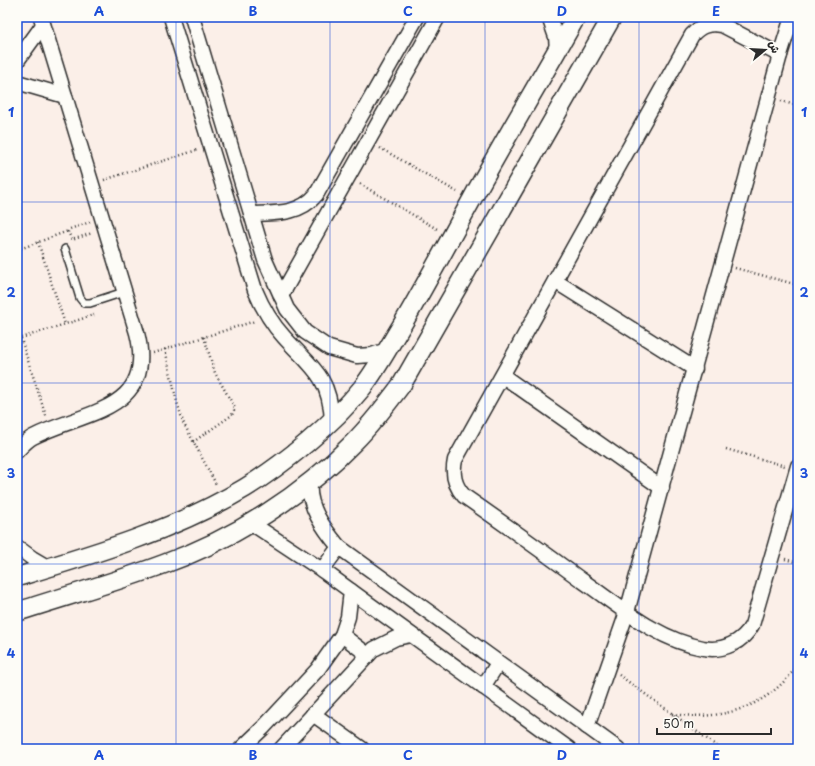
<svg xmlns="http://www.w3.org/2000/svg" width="815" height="766" font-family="'Playpen Sans','Playpen Sans Arabic',sans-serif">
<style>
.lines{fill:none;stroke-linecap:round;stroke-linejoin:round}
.service-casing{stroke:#2b2b2b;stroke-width:10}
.minor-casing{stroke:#2b2b2b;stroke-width:17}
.tertiary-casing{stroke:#2b2b2b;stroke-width:21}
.path{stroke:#2b2b2b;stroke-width:2.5;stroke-dasharray:1 3;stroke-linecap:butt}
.service{stroke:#fdfcf7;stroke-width:7}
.minor{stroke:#fdfcf7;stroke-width:14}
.tertiary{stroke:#fdfcf7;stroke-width:18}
.grid{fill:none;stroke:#1d4ed8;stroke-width:1;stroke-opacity:0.55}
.neatline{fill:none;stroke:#1d4ed8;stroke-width:1.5}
.grid-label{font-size:13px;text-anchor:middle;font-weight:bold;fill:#1d4ed8}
</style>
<rect width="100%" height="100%" fill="#fbefe8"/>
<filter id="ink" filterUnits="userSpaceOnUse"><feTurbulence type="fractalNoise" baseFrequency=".025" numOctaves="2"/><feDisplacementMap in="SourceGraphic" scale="8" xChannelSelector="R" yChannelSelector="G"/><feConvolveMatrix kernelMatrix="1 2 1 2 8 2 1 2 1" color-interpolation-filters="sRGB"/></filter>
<g filter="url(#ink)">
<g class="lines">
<!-- service casing -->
<g class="service-casing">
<path id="service" d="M65 249 80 298 84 303H90L124 292"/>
</g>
<!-- minor casing -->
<g class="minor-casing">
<g id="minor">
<path d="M171 17 255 290C262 307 271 323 284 337 311 367 329 375 332 419"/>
<path d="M192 17 265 260 287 309 305 332 329 348 357 356 372 355 387 350"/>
<path d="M549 17 556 37 557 50"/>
<path d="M780 55 722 25C709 23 701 25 692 35L455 460C452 474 454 485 464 496 503 523 542 551 580 579 618 605 657 640 703 648 723 652 743 642 752 625L798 466"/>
<path d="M17 61 43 25"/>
<path d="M17 82 65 96"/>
<path d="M252 214C275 213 299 215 316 195L417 17"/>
<path d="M555 281 695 369"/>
<path d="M281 296 438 17"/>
<path d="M503 376 662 488"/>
<path d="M17 451C22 446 27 440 33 437 84 411 157 411 137 333L41 17"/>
<path d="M310 482C307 506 324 529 339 547L618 749"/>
<path d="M251 523 322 570 569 749"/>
<path d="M17 547 32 558 49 568"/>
<path d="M322 570 339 547"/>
<path d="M342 635 368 655"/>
<path d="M483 687 498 663"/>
<path d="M313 714 362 749"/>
<path d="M587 727 627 612 780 55 792 17"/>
<path d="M241 749 263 728 318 669 342 635 348 617 351 591"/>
<path d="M281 749 374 649 396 638 411 635"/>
</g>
</g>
<!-- tertiary casing -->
<g class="tertiary-casing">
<g id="tertiary">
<path d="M17 577C94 554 175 530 245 488 284 464 333 424 362 388 377 369 389 346 402 325 426 284 448 243 471 201 505 139 541 79 576 17"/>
<path d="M17 612C66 596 116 582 164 564 234 539 302 496 354 442 372 424 387 404 402 384L612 17"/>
</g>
</g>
<!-- path -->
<g class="path">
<path d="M781 101 798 106"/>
<path d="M380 148 457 192"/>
<path d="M104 180 197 150"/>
<path d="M360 184 437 229"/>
<path d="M90 222 70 229 68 232 72 240 92 233"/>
<path d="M38 242 65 324"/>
<path d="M17 250 68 231"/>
<path d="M735 268 798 285"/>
<path d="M17 327 46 416"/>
<path d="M21 338 94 315"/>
<path d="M165 349 177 402 183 422 217 486"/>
<path d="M153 353 255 321"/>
<path d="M193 442 232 415 235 408 215 373 204 337"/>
<path d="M726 449 785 466"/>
<path d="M785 559 798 563"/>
<path d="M619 675 721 749"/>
<path d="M672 714C723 721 767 708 798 665"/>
</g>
<!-- service -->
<use href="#service" class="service"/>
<!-- minor -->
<use href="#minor" class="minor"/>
<!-- tertiary -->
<use href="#tertiary" class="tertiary"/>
</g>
</g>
<!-- grid -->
<path class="grid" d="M176 17V749M330 17V749M485 17V749M639 17V749M17 202H798M17 383H798M17 564H798"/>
<!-- margin -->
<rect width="815" height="766" fill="none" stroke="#fdfcf7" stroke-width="44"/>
<!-- north arrow -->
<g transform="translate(765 50) rotate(72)" stroke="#fdfcf7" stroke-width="3" paint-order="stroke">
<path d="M0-3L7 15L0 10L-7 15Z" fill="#2b2b2b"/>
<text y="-6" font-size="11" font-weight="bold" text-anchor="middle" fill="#2b2b2b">ش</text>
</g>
<!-- scale -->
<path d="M657 728v6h114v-6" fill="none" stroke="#2b2b2b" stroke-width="2"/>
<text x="663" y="728" font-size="12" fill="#2b2b2b" stroke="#fdfcf7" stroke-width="3" paint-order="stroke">50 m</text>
<rect x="22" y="22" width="771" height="722" class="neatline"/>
<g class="grid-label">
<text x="99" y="16">A</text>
<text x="253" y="16">B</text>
<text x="408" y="16">C</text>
<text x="562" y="16">D</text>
<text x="716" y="16">E</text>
<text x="11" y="117">1</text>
<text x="804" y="117">1</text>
<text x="11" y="297">2</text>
<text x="804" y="297">2</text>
<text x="11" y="478">3</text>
<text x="804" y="478">3</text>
<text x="11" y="658">4</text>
<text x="804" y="658">4</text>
<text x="99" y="760">A</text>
<text x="253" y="760">B</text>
<text x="408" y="760">C</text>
<text x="562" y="760">D</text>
<text x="716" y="760">E</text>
</g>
</svg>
